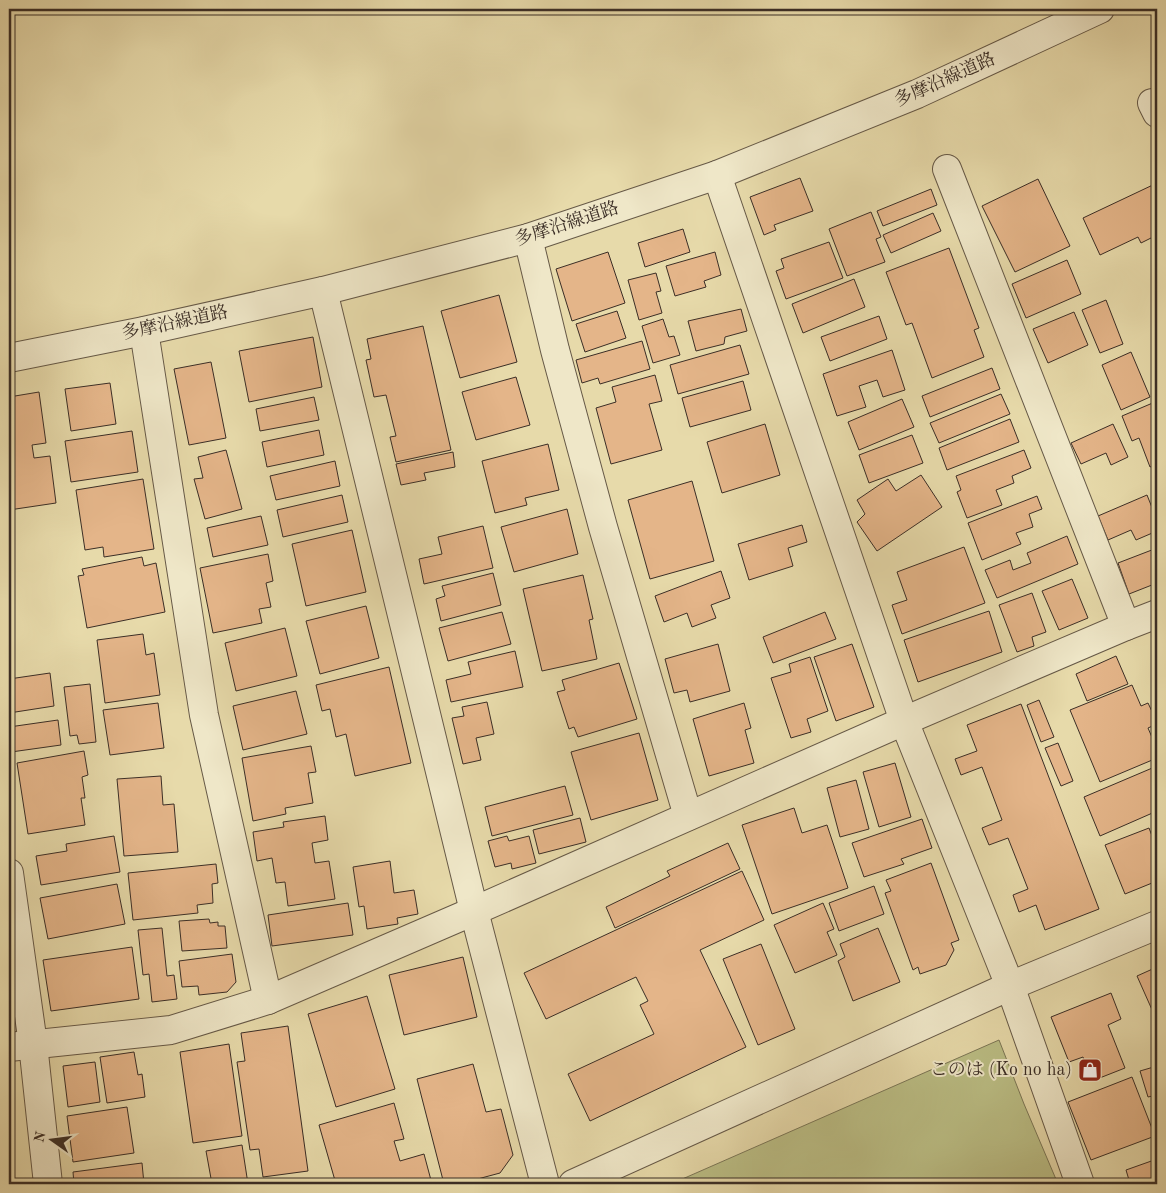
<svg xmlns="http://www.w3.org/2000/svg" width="1166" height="1193" font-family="'Old Standard TT','Noto Serif JP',serif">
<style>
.green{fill:#bbbe85;stroke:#7b7656}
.building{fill:#e4b589;stroke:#3b2e26}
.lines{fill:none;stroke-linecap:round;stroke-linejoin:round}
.minor-casing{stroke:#665947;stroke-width:30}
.minor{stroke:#efe7c8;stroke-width:28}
.labels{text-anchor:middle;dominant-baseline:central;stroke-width:4;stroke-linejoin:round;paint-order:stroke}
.street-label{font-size:18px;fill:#3b2e26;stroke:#efe7c8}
.poi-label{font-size:18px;fill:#3b2e26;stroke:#efe7c8;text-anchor:end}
</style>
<rect width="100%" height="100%" fill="#e7daaa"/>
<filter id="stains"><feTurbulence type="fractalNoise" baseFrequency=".004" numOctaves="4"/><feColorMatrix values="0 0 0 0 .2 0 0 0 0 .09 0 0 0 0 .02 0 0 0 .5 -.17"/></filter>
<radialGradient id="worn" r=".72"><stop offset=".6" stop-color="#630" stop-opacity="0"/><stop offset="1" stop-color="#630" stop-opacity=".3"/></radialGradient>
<!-- green -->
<path class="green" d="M999 1040 1024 1104 1058 1184H671Z"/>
<!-- building -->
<g class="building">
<path d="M800 178 813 211 774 225 776 230 764 235 750 197Z"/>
<path d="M1038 179 1070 246 1015 272 982 206Z"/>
<path d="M1157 183V235L1141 243 1138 237 1100 255 1083 218Z"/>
<path d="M931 189 937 205 883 226 877 211Z"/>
<path d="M871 212 881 237 876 239 885 262 847 276 829 229Z"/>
<path d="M933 213 941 231 891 253 883 235Z"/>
<path d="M683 229 690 252 645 267 638 243Z"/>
<path d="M829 242 843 278 786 299 776 271 784 268 781 259Z"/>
<path d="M949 248 979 328 974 330 984 357 932 378 912 323 906 325 886 272Z"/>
<path d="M608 252 625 303 572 321 556 269Z"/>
<path d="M715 252 721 275 704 281 706 287 675 296 666 266Z"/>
<path d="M1067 260 1081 294 1026 318 1012 284Z"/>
<path d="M656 273 661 291 656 292 662 313 639 320 628 280Z"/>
<path d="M854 279 865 307 803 333 792 304Z"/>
<path d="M499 295 517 362 460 378 441 311Z"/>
<path d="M1106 300 1123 344 1100 353 1082 310Z"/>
<path d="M741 309 747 331 725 337 724 344 696 351 688 321Z"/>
<path d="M617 311 626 338 585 352 576 324Z"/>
<path d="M1074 312 1088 345 1048 363 1033 329Z"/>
<path d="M879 316 887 339 830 361 821 337Z"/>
<path d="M663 319 669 337 674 336 680 355 653 363 642 326Z"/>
<path d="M423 326 451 450 396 462 390 437 396 436 386 395 374 397 366 360 371 359 367 339Z"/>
<path d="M313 337 322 387 249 402 239 351Z"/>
<path d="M642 341 650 369 600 384 598 378 582 383 576 360Z"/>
<path d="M740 345 749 374 678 394 670 365Z"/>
<path d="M892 350 905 390 883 397 877 380 859 386 866 407 837 416 823 374Z"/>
<path d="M1131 352 1150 397 1121 410 1102 365Z"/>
<path d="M211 362 226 438 189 445 174 369Z"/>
<path d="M992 368 1000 389 930 417 922 396Z"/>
<path d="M655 375 662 401 649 404 662 450 611 464 596 408 616 402 612 387Z"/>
<path d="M516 377 530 425 476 440 462 392Z"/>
<path d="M743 381 751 410 690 427 682 398Z"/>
<path d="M110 383 116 424 71 431 65 389Z"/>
<path d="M39 392 46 443 32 445 34 458 50 456 56 503 9 510V397Z"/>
<path d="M1001 394 1010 414 939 443 930 423Z"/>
<path d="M314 397 319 420 260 431 256 409Z"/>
<path d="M902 399 914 427 859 450 848 422Z"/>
<path d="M1155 402 1157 406V464L1150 467 1139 438 1132 441 1122 416Z"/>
<path d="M1010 419 1019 442 947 470 939 448Z"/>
<path d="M765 424 780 475 722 493 707 442Z"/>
<path d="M1113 424 1128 457 1111 465 1106 453 1081 464 1071 443Z"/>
<path d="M319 430 324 455 267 467 262 442Z"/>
<path d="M132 431 138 472 71 482 65 441Z"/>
<path d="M912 435 923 463 869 483 859 455Z"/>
<path d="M548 444 559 490 525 498 527 505 495 513 482 461Z"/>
<path d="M226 450 242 509 205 519 194 479 203 478 198 457Z"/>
<path d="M1024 450 1031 468 1012 476 1014 483 996 490 1002 505 967 518 957 492 961 490 956 476Z"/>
<path d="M453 452 455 467 424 473 426 480 401 485 396 464Z"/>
<path d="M335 461 340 486 276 500 270 476Z"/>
<path d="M921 475 942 507 877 551 857 522 865 514 857 500 888 479 896 491Z"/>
<path d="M143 479 154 549 104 557 103 547 85 550 76 490Z"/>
<path d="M692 481 714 561 650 579 628 500Z"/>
<path d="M342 495 348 522 283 537 277 510Z"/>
<path d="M1147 495 1157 520V531L1136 540 1131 530 1108 540 1098 516Z"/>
<path d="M1037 496 1042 509 1029 514 1033 527 1016 533 1021 544 982 560 968 523Z"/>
<path d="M567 509 578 554 514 572 501 527Z"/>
<path d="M261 516 268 545 213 557 207 528Z"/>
<path d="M802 525 807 542 788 548 793 566 749 580 738 544Z"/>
<path d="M483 526 493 568 424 584 419 559 442 554 438 537Z"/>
<path d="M352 530 366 592 306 606 292 544Z"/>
<path d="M1067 536 1078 564 997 598 985 570 1010 560 1013 570 1031 563 1027 553Z"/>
<path d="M964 547 985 603 902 634 892 605 907 600 897 572Z"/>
<path d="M1157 548V583L1129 594 1118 563Z"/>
<path d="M268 554 273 581 266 583 271 607 259 609 262 623 213 633 200 568Z"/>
<path d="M142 557 144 566 156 563 165 612 87 628 78 576 84 575 82 569Z"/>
<path d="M721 571 730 598 711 605 716 618 692 627 687 613 664 622 655 596Z"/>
<path d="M493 573 501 605 441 621 436 599 445 596 442 586Z"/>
<path d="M583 575 593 619 589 620 597 659 542 671 523 589Z"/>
<path d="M1072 579 1088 618 1059 630 1042 591Z"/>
<path d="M1032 593 1046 632 1032 637 1034 646 1017 652 999 605Z"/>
<path d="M366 606 379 658 320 674 306 621Z"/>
<path d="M989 611 1002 652 918 682 904 640Z"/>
<path d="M502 612 511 644 448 661 439 628Z"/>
<path d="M825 612 836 639 773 663 763 637Z"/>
<path d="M285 628 297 676 236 691 225 643Z"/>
<path d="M143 634 146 655 154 653 160 695 105 703 97 640Z"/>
<path d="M718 644 730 691 690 702 687 690 674 693 665 659Z"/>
<path d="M852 644 874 707 836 721 814 657Z"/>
<path d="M515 651 523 687 451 702 446 680 471 674 468 662Z"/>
<path d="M1116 656 1128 684 1087 701 1076 674Z"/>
<path d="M810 657 828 711 807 719 811 732 791 738 771 678 791 672 789 664Z"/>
<path d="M619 663 637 719 578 737 574 727 569 729 557 692 565 690 562 680Z"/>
<path d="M389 667 411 763 355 776 346 734 336 737 330 709 322 711 316 685Z"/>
<path d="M50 673 54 706 9 713V679Z"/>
<path d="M90 684 96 742 79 744 77 735 70 736 64 687Z"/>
<path d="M1132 685 1141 706 1148 703 1157 722V724L1148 728 1157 749V758L1100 782 1070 710Z"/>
<path d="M296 691 307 734 243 750 233 706Z"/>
<path d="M1039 700 1054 737 1041 742 1027 705Z"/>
<path d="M487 702 494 734 476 738 481 760 463 764 452 718 464 716 462 707Z"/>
<path d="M158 703 164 748 110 755 103 710Z"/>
<path d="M744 703 751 728 745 730 754 763 709 776 693 719Z"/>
<path d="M1021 704 1099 909 1045 930 1036 905 1019 912 1013 895 1028 889 1008 838 989 845 982 828 1002 820 982 767 961 775 955 759 977 751 967 725Z"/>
<path d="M58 720 61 745 11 752 9 727Z"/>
<path d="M639 733 658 800 591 820 571 752Z"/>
<path d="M1058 743 1073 781 1061 786 1045 748Z"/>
<path d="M311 746 316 772 308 773 313 803 285 808 286 814 253 821 242 758Z"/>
<path d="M84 751 88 775 82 777 85 798H81L85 825 28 834 17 763Z"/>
<path d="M895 763 911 817 879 827 863 772Z"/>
<path d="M1157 766V811L1100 836 1084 797Z"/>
<path d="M161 776 163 805 174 804 178 852 124 856 117 779Z"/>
<path d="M856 780 869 829 840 837 827 788Z"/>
<path d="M565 786 573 815 492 836 485 807Z"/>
<path d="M794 808 802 833 827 825 848 888 772 914 742 825Z"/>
<path d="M325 816 328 840 312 843 315 863 329 861 335 899 288 906 285 882 276 883 272 858 257 861 253 832 284 827 283 822Z"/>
<path d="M580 818 586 842 539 854 533 830Z"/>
<path d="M922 819 932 848 901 859 904 864 864 877 852 843Z"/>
<path d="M1149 828 1157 849V881L1125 894 1105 845Z"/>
<path d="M114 836 120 872 41 885 36 856 67 851 66 844Z"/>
<path d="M507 836 509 841 529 836 536 863 512 869 511 863 495 867 488 841Z"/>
<path d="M728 843 740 869 615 928 606 907 670 876 667 871Z"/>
<path d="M390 861 394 893 414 890 418 914 397 918 398 924 367 929 364 906 359 907 353 867Z"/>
<path d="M931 863 959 940 951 943 954 950 946 965 920 974 918 967 913 970 885 893 891 891 886 880Z"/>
<path d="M216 864 218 883 212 884 213 903 197 905 198 913 133 920 128 873Z"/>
<path d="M742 871 764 920 700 950 746 1047 590 1121 568 1074 654 1034 640 1005 648 1001 636 977 546 1019 524 973Z"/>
<path d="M117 884 125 924 48 939 40 898Z"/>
<path d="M874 886 884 914 839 931 829 903Z"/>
<path d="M348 903 353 935 272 946 268 915Z"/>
<path d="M823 903 834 929 827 932 837 955 795 973 774 925Z"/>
<path d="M209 919 210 923 218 922V926H225L227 948 182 951 179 921Z"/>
<path d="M162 928 167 976 174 975 177 999 152 1002 149 974 143 975 138 930Z"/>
<path d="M878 928 900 982 853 1001 838 961 845 957 840 944Z"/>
<path d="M761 944 795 1029 758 1045 723 959Z"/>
<path d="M132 947 139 999 51 1011 43 960Z"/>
<path d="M232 954 236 982 227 992 199 995 198 986 182 987 179 961Z"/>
<path d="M463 957 477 1017 404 1035 389 975Z"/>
<path d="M1157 967V1021L1137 976Z"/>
<path d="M1111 993 1121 1019 1108 1025 1125 1068 1092 1081 1083 1057 1069 1062 1051 1017Z"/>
<path d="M367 996 395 1089 336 1107 308 1014Z"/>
<path d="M288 1026 308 1171 263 1177 259 1149 250 1150 237 1062 245 1061 241 1033Z"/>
<path d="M229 1044 242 1136 193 1143 180 1052Z"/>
<path d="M134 1052 138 1075 142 1074 145 1097 107 1103 100 1057Z"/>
<path d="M95 1062 100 1102 68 1107 63 1066Z"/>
<path d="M473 1064 486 1112 501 1109 513 1155 500 1173 459 1184H444L417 1079Z"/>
<path d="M1157 1066V1095L1148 1097 1140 1071Z"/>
<path d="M1132 1077 1155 1136 1091 1160 1068 1102Z"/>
<path d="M394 1103 404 1139 394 1141 400 1161 424 1154 432 1184H336L319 1125Z"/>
<path d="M127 1107 134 1153 73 1162 67 1116Z"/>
<path d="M242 1145 248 1184H212L206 1151Z"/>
<path d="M1157 1159V1184H1116L1129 1180 1126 1170Z"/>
<path d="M142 1163 144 1184H74L73 1172Z"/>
<path d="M317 1180 318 1184H289Z"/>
</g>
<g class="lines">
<!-- minor casing -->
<g class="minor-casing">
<g id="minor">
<path d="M1152 103 1157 113"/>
<path d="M947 169 1126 626"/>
<path d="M717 175 904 721 1010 986 1080 1184"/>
<path d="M528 238 555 350 603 527 688 816"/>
<path d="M323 291 474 911 545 1184"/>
<path d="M144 331 204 715 268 1000"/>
<path d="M9 358 144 331 323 291 528 238 717 175 917 94 1100 9"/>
<path d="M9 873 33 1044 48 1184"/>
<path d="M9 1047 171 1030 268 1000 474 911 904 721 1126 626 1157 614"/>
<path d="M573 1184 1010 986 1157 925"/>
</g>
</g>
<!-- minor -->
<use href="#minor" class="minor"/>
</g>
<!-- icons -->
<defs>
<g id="shop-square" transform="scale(1.25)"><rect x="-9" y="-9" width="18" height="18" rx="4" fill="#8f2418" stroke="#efe7c8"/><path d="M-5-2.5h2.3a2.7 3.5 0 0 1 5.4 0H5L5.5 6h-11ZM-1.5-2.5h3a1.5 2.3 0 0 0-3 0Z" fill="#fff"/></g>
</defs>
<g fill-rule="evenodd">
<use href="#shop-square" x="1090" y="1070"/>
</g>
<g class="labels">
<!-- street labels -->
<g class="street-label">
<text transform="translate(945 80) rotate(-24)">多摩沿線道路</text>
<text transform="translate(567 224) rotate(-18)">多摩沿線道路</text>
<text transform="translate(175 323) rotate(-12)">多摩沿線道路</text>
</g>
<!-- poi labels -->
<g class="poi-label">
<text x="1072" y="1070">このは (Ko no ha)</text>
</g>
</g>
<!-- margin -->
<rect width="1166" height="1193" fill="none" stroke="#e7daaa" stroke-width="30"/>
<rect x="10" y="10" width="1146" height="1173" fill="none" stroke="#3b2e26" stroke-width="2.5"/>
<rect x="15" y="15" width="1136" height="1163" fill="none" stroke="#3b2e26"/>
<!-- north arrow -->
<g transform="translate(52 1140) rotate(284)" stroke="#efe7c8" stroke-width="4" paint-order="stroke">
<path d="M0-4L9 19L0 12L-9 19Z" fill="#3b2e26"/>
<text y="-8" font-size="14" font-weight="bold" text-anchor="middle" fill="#3b2e26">N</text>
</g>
<rect width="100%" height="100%" filter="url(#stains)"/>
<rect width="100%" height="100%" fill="url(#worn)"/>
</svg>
